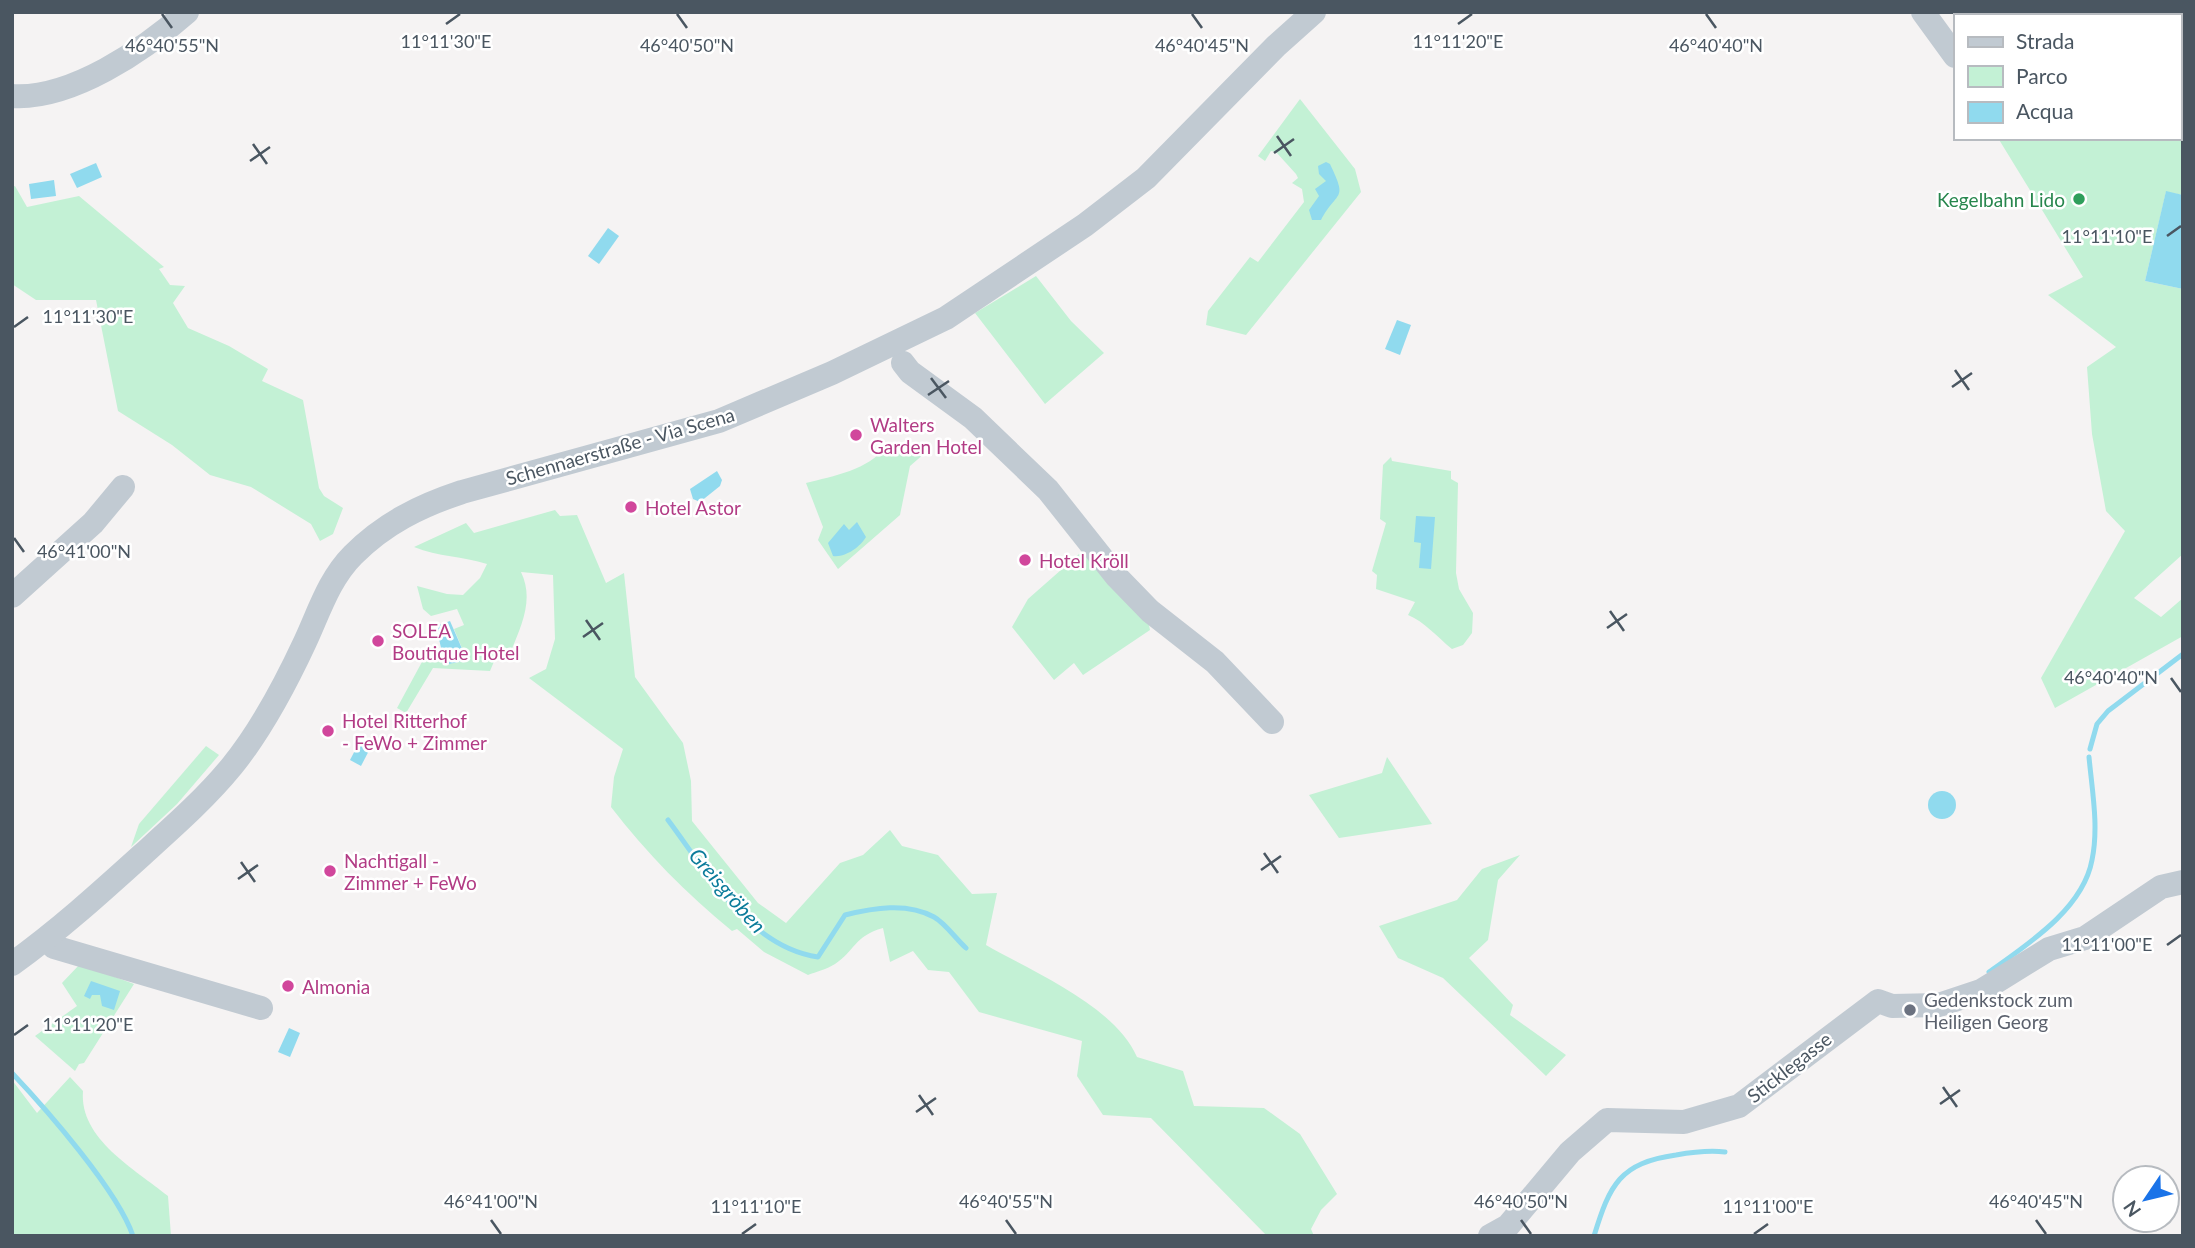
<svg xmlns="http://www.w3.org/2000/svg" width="2195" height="1248" font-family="Lato,sans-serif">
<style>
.green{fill:#c3f1d5}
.water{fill:#90daee}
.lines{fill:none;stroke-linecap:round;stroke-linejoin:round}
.stream{stroke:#90daee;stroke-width:5}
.minor{stroke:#c1cad2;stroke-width:24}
.ticks{fill:none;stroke:#4a5661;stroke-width:2.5}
.leisure-dot{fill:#2e9e5b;stroke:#fff;stroke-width:2.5}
.hotel-dot{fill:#d1479c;stroke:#fff;stroke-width:2.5}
.worship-dot{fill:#6b7280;stroke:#fff;stroke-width:2.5}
.labels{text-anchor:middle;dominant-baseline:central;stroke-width:5;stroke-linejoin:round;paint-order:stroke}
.leisure-label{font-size:19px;fill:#27864d;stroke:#fff;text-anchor:end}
.hotel-label{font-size:19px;fill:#b23c85;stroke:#fff;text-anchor:start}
.street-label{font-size:19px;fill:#4a5661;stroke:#fff}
.worship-label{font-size:19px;fill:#5b616d;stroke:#fff;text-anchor:start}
.water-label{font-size:21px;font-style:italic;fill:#0c7c9b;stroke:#fff}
.ticks-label{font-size:18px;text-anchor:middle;fill:#4a5661;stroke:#fff;stroke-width:5;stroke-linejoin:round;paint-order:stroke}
</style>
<rect width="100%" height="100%" fill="#f5f3f3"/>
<!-- green -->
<g class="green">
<path d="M1300 99 1355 169 1361 192 1246 335 1206 325 1208 311 1250 257 1258 262 1304 202 1302 189 1292 183 1298 178 1296 174 1276 152 1271 151 1265 161 1258 156Z"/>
<path d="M2179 128 2183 134V195L2166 192 2145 281 2183 289V554L2134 598 2161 617 2183 598V636L2055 708 2041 678 2125 531 2106 511 2092 434 2087 367 2116 347 2048 295 2083 277 1998 138H2179Z"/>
<path d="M15 186 27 207 79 196 164 267 159 269 170 285 185 286 173 303 188 328 229 346 268 369 262 381 303 400 319 488 324 496 343 508 333 534 320 541 311 524 251 487 210 475 172 445 118 411 96 300H36L12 284V187Z"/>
<path d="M1036 276 1071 321 1104 353 1045 404 975 313Z"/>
<path d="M886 446 932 447 910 466 900 515 838 569 818 540 823 527 806 483C833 476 869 470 886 446Z"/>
<path d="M1391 457 1392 461 1451 471V479L1458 483 1456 573 1459 589 1473 613 1472 633 1463 645 1452 649C1437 637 1425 622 1408 615L1415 602 1376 589 1377 575 1372 571 1386 523 1380 519 1383 465Z"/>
<path d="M555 510 560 516 577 515 606 583 624 573 635 677 683 743 691 781 692 821 758 903 786 923 840 863 863 855 890 830 902 846 938 855 972 894 997 893 986 945C1033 972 1115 1006 1137 1057L1183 1071 1194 1106 1264 1108 1300 1134 1337 1194 1321 1210 1311 1229 1314 1236H1267L1151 1118 1103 1115 1077 1076 1082 1041 979 1012 949 972 928 970 913 951 890 962 883 928C854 936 855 951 835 964 827 969 816 972 808 975L764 952 737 929 732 931C686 893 647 854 611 807L614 777 623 749 529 678 546 669 555 639 553 575 521 572C534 599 522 624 511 651L498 652 490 671 433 668 406 713 397 708 423 660 443 656 444 665 467 660 454 629 464 625 457 609 431 616 423 609 417 586 447 594 463 595 480 578 487 564C463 556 438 557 414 547L466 523 474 533Z"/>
<path d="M1087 547 1148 621 1150 630 1083 675 1074 663 1054 680 1012 627 1028 599Z"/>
<path d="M206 746 219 755 177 804 131 847 139 824Z"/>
<path d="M1387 757 1432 824 1339 838 1309 795 1382 773Z"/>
<path d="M1520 855 1498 880 1488 940 1469 958 1513 1005 1510 1015 1566 1055 1546 1076 1443 978 1398 958 1379 926 1457 900 1482 869Z"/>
<path d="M80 964 134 984 84 1063 79 1064 75 1071 35 1036 77 1006 62 983Z"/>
<path d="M70 1077 83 1091C79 1139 135 1169 168 1196L171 1236H12V1080L37 1113Z"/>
</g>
<!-- water -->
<g class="water">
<path d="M1326 162 1330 164C1348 202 1338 189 1321 220H1312L1309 210 1319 196 1315 189 1326 181 1319 174 1318 166Z"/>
<path d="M96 163 102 177 77 188 70 174Z"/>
<path d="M54 180 56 196 31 199 29 184Z"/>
<path d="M2166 191 2183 195V289L2145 281Z"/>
<path d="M608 228 619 236 599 264 588 256Z"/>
<path d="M1397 320 1411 325 1400 355 1385 349Z"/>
<path d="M717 471 722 480 720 486 700 502 693 499 690 489Z"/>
<path d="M1416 516 1435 517 1431 569 1419 568 1421 543 1414 542Z"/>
<path d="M857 522 866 537C860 547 845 558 833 556L828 543 844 524 849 530Z"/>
<path d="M450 621 467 660 445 665 436 626Z"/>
<path d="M362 737 373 743 361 766 350 760Z"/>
<circle cx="1942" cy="805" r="14"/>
<path d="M91 981 120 991 114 1010 102 1006 100 995H92L90 999 84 996Z"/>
<path d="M289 1028 300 1033 290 1057 278 1052Z"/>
</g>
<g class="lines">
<!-- stream -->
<g class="stream">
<path d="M2090 749 2097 724 2108 711 2183 654"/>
<path d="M668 820C707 872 749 947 818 957L845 915C873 908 907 902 934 917 945 923 956 939 966 948"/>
<path d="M1989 972C2028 944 2083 909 2092 860 2099 827 2092 790 2089 757"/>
<path d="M12 1073C46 1109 118 1191 133 1236"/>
<path d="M1594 1236C1610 1184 1620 1163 1676 1155 1693 1152 1708 1150 1725 1152"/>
</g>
<!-- minor -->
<g class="minor">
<path d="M1923 12 1955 56"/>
<path d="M12 96C71 100 144 50 187 12"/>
<path d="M903 363 910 372 973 418 1048 490 1117 577 1150 611 1215 662 1272 722"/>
<path d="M12 596 93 523 123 487"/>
<path d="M47 939 54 947 261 1008"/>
<path d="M12 964C58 931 100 893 142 855 173 827 206 798 232 766 262 729 285 685 305 642 319 612 329 579 353 555 385 523 420 506 462 492L719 421 832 373 946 318 1085 225 1146 178 1276 46 1314 12"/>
<path d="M1490 1236 1508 1226 1570 1152 1607 1120 1684 1122 1739 1106 1878 1001 1892 1006 1939 1005 1981 991 2049 949 2085 938 2161 887 2183 882"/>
</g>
</g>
<!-- ticks -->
<path class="ticks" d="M162 14 172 28M677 14 687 28M1192 14 1202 28M1706 14 1716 28M446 24 460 14M1458 24 1472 14M1277 136 1291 156M253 144 267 164M1274 153 1294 139M250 161 270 147M2167 236 2181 226M14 327 28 317M1955 370 1969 390M931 378 946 398M1952 387 1972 373M928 395 949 381M14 538 24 552M1610 611 1624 631M586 620 600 640M1607 628 1627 614M583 637 603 623M2171 678 2181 692M1264 853 1278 873M241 862 255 882M1261 870 1281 856M238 879 258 865M2167 945 2181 935M14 1035 28 1025M1943 1087 1957 1107M919 1095 933 1115M1940 1104 1960 1090M916 1112 936 1098M491 1220 501 1234M1006 1220 1016 1234M1521 1220 1531 1234M2036 1220 2046 1234M742 1234 756 1224M1754 1234 1768 1224"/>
<!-- markers -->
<circle class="leisure-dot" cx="2079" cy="199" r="7"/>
<g class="hotel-dot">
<circle cx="856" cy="435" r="7"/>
<circle cx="631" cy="507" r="7"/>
<circle cx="1025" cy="560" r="7"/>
<circle cx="378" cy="641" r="7"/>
<circle cx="328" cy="731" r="7"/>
<circle cx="330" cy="871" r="7"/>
<circle cx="288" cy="986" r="7"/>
</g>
<circle class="worship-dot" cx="1910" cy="1010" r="7"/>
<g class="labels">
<!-- leisure labels -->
<g class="leisure-label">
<text x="2065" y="199">Kegelbahn Lido</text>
</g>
<!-- hotel labels -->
<g class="hotel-label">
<text x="870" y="424">Walters<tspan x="870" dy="22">Garden Hotel</tspan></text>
<text x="645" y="507">Hotel Astor</text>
<text x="1039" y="560">Hotel Kröll</text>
<text x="392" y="630">SOLEA<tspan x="392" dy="22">Boutique Hotel</tspan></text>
<text x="342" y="720">Hotel Ritterhof<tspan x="342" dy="22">- FeWo + Zimmer</tspan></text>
<text x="344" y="860">Nachtigall -<tspan x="344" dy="22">Zimmer + FeWo</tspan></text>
<text x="302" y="986">Almonia</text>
</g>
<!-- street labels -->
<g class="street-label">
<text transform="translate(620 446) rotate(-16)">Schennaerstraße - Via Scena</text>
<text transform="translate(1789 1067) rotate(-38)">Sticklegasse</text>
</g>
<!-- worship labels -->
<g class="worship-label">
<text x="1924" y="999">Gedenkstock zum<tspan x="1924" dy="22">Heiligen Georg</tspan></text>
</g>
<!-- water labels -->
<g class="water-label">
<text transform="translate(728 890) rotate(49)">Greisgröben</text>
</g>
</g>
<g class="ticks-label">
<text x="446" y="48">11°11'30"E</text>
<text x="1458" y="48">11°11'20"E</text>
<text x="687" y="52">46°40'50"N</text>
<text x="1202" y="52">46°40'45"N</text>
<text x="172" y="52">46°40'55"N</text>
<text x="1716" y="52">46°40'40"N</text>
<text x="2107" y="243">11°11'10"E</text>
<text x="88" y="323">11°11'30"E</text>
<text x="84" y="558">46°41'00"N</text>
<text x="2111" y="684">46°40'40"N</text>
<text x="2107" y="951">11°11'00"E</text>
<text x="88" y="1031">11°11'20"E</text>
<text x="491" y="1208">46°41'00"N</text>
<text x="1006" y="1208">46°40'55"N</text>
<text x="1521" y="1208">46°40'50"N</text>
<text x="2036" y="1208">46°40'45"N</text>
<text x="756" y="1213">11°11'10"E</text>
<text x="1768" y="1213">11°11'00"E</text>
</g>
<!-- border -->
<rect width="2195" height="1248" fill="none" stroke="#4a5661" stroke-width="28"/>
<!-- legend -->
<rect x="1954" y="14" width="228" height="126" fill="#ffffff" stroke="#b7bbc0" stroke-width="2"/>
<rect x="1968" y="37" width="35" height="10" fill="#c1cad2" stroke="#b7bbc0" stroke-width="2"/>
<text x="2016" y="49" font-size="21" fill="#4a5661">Strada</text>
<rect x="1968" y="66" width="35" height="21" fill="#c3f1d5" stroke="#b7bbc0" stroke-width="2"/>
<text x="2016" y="84" font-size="21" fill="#4a5661">Parco</text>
<rect x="1968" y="102" width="35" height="21" fill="#90daee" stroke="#b7bbc0" stroke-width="2"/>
<text x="2016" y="119" font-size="21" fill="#4a5661">Acqua</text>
<!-- north arrow -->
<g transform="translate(2146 1199) rotate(235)"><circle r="33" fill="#ffffff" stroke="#b7bbc0" stroke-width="2"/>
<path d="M0-5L12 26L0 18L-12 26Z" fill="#1a73e8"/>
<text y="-10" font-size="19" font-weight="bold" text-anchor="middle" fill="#4a5661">N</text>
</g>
</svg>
